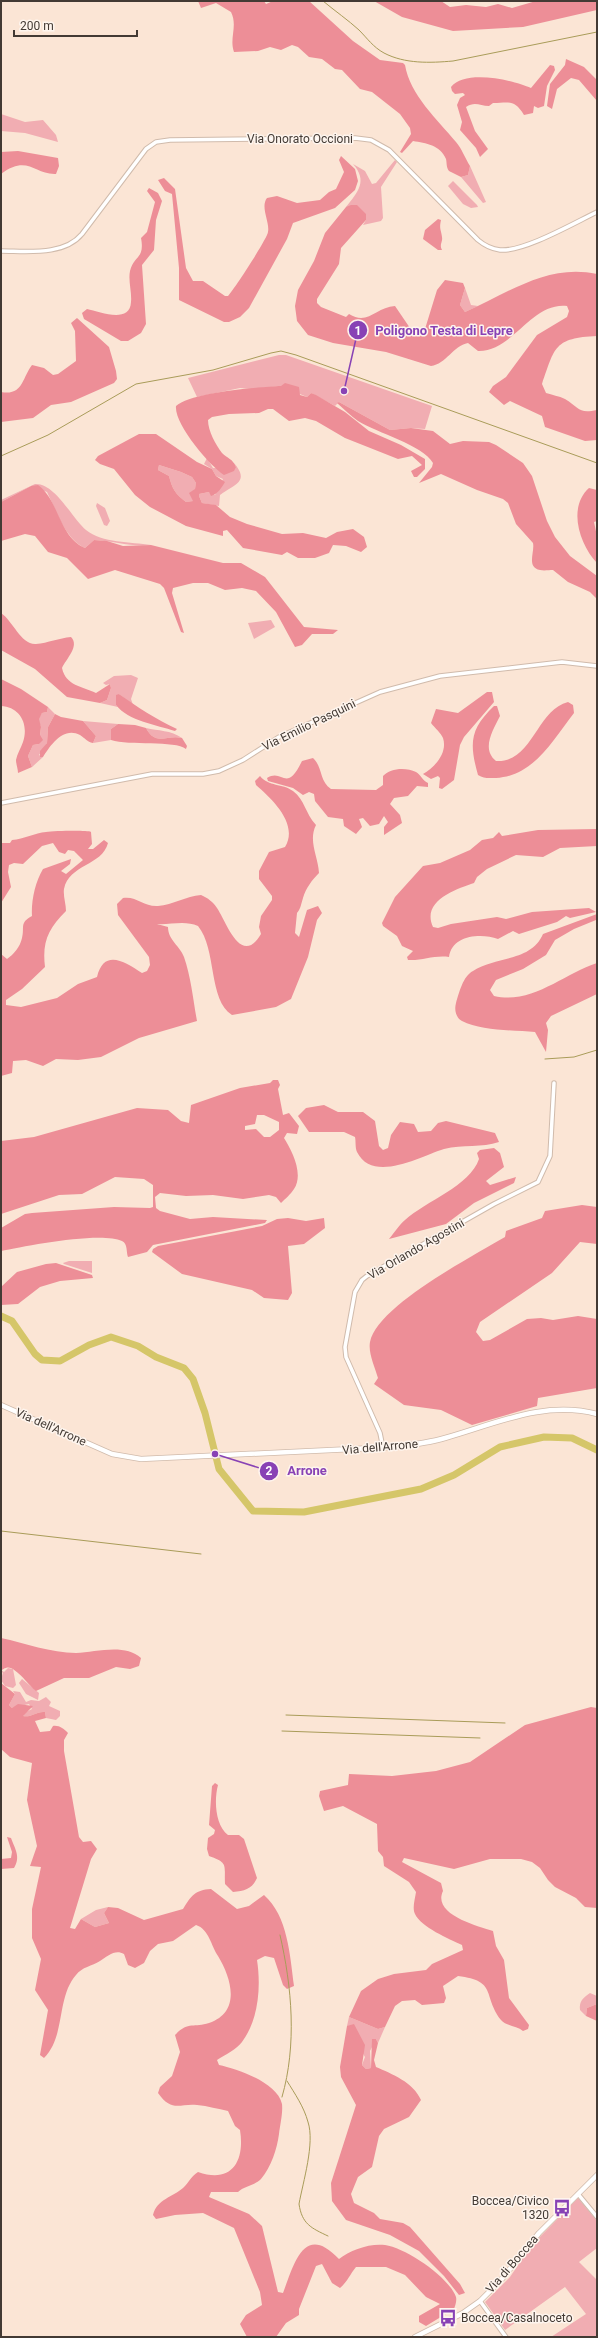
<svg xmlns="http://www.w3.org/2000/svg" width="598" height="2338" font-family="Roboto,sans-serif">
<style>
.green{fill:#f1adb2}
.forest{fill:#ed8e97;fill-rule:evenodd}
.lines{fill:none;stroke-linecap:round;stroke-linejoin:round}
.stream{stroke:#a99c59;stroke-width:1}
.river{stroke:#d5c669;stroke-width:7}
.minor-casing{stroke:#d0bbac;stroke-width:5.5}
.tertiary-casing{stroke:#d0bbac;stroke-width:6}
.minor{stroke:#fff;stroke-width:3.5}
.tertiary{stroke:#fff;stroke-width:4.5}
.labels{text-anchor:middle;dominant-baseline:central;stroke-width:3;stroke-linejoin:round;paint-order:stroke}
.street-label{font-size:12px;fill:#433a34;stroke:#fef5ee}
.poi-label{font-size:12px;fill:#433a34;stroke:#fef5ee;text-anchor:end}
.leader{fill:none;stroke:#8842b5;stroke-width:1.5}
.callout-dot{fill:#8842b5;stroke:#fef5ee;stroke-width:1.5}
.mark-label{font-size:12px;text-anchor:middle;font-weight:bold;fill:#fff}
.callout-label{font-size:13px;text-anchor:middle;font-weight:bold;fill:#8842b5;stroke:#fef5ee;stroke-width:3;stroke-linejoin:round;paint-order:stroke}
</style>
<rect width="100%" height="100%" fill="#fbe5d5"/>
<!-- green -->
<g class="green">
<path d="M1 114 25 122 43 120 56 135 58 142 25 133 1 131Z"/>
<path d="M395 160 397 162 381 187 383 218 381 221 363 225 366 220 346 207C358 192 368 181 353 164L365 171 372 184 376 183Z"/>
<path d="M470 166 486 202 483 203 461 177 468 175Z"/>
<path d="M453 181 477 205 478 207 471 208 463 204 448 186Z"/>
<path d="M465 288 471 305 478 306 465 312 460 305Z"/>
<path d="M279 355H286L432 406 425 429 411 428 390 430 339 402 335 406 311 393 307 397 281 386 252 389 240 388 197 397 188 378Z"/>
<path d="M207 458 213 468 236 467 234 463C250 482 235 484 220 495L219 506 202 503 199 496V494L209 492 215 495 223 479 216 476 212 469 204 464Z"/>
<path d="M159 465 181 472 192 477 196 483 194 501 186 502C175 494 172 488 169 476L158 470Z"/>
<path d="M35 484C55 483 71 517 86 530 102 543 131 542 151 545 130 547 114 541 94 540L85 548C65 539 56 510 47 492L31 486 1 502V500Z"/>
<path d="M97 503 105 508 110 521 107 526 104 525 96 506Z"/>
<path d="M271 620 275 627 254 639 248 623Z"/>
<path d="M131 675 138 678 131 699 133 705 119 694 116 705 118 707 100 703 107 700 111 688 110 684 106 685 103 683 114 676Z"/>
<path d="M48 707 55 714 48 727 47 743 39 755 43 757 32 767 28 756 33 745 39 744 41 727 38 719 42 713 47 712Z"/>
<path d="M83 721 118 724 111 729V740L93 743 96 736Z"/>
<path d="M146 728C158 731 171 730 182 738 167 734 156 747 146 728Z"/>
<path d="M69 1261H92V1273L64 1264 63 1263Z"/>
<path d="M8 1668 13 1669 16 1685 13 1688 5 1686 1 1680 3 1672 1 1674V1670L4 1672Z"/>
<path d="M22 1679 39 1693 38 1700 26 1694 19 1683Z"/>
<path d="M13 1691 20 1692 26 1702 31 1700 39 1701 46 1697 51 1702 49 1706 60 1711V1716L56 1720 46 1718 45 1712C36 1711 31 1718 23 1716L24 1713 32 1709 29 1704 12 1708 9 1705 15 1694Z"/>
<path d="M108 1907 104 1913 109 1923 95 1927 81 1919 96 1910Z"/>
<path d="M590 1993 597 1996V2004L587 2008 586 2016 580 2010C579 2001 583 1998 590 1993Z"/>
<path d="M349 2017 378 2029 385 2027 378 2043 376 2039 370 2051 371 2068 366 2069 362 2065 365 2057 347 2026Z"/>
<path d="M578 2198 597 2221V2248L579 2262 597 2280V2337H551L586 2314 565 2287 505 2330 485 2302 510 2277 531 2246Z"/>
</g>
<!-- forest -->
<g class="forest">
<path d="M198 1H264L266 4 273 1H309L353 41 380 60 403 63 405 65C410 95 437 119 456 142 462 149 465 158 470 166L468 175 461 177 449 171C446 167 447 163 446 159 440 145 426 143 413 141L402 153 400 152 411 134 410 128 400 114 372 92 360 89 342 70 335 69 322 59 309 57 298 47 292 45 281 50 270 47 258 51 234 52C229 38 238 26 231 12L216 3 201 8Z"/>
<path d="M374 1H441L450 7 466 5 486 7 498 4 512 8 536 1H597V10L523 27 453 31 402 17Z"/>
<path d="M566 59 584 67 597 80V101L579 80 571 78 557 89 552 109 547 106 550 84 565 65Z"/>
<path d="M550 65 554 66 555 70 547 86 544 106 538 108 534 106 533 113 524 115C514 99 509 103 493 103L489 106C480 106 475 101 466 107L475 131 488 149 480 157 476 148 460 130 462 122 457 105 460 98 465 95 463 93 455 94 452 91 451 87C465 69 513 80 531 88Z"/>
<path d="M18 151 58 158 59 166 56 174C34 175 28 154 1 174V152Z"/>
<path d="M341 156 355 169 358 181 355 190 335 208 293 223 287 239 249 308 240 317 229 322H224L179 300V268L172 194 165 191 158 180 164 178 175 189 186 268 193 281H203L225 296H228C235 288 267 239 268 232 270 222 260 207 267 198L277 196 297 203 320 200 329 192 336 189 344 172 339 160Z"/>
<path d="M149 188 158 193 162 201 156 220 154 250 142 265 146 324 141 333 128 341H121L84 319 82 313 87 309C100 312 130 324 131 302 132 292 128 281 130 271 134 255 145 259 141 238L147 232 155 202 147 191Z"/>
<path d="M351 205H357L366 214V220L341 248 339 264 317 299V303L321 307 346 317 349 314C368 326 376 307 395 306L410 328 420 333 425 329 437 290 445 280 463 283 465 288 460 305 465 312C508 293 548 263 597 274V336C554 338 555 347 542 384L546 393C552 395 559 396 565 399 580 408 578 414 597 410V440L585 441 545 427 542 416 510 401 504 405 489 392 493 386 506 377 537 335 567 317 569 311 567 306C531 302 513 352 478 351L468 343C453 346 446 364 431 366L386 352 333 343 308 335 297 321 295 306 298 290 314 261 325 233 346 207Z"/>
<path d="M438 219 441 220C439 229 441 229 442 237 443 242 439 244 442 250H438L423 239 425 230Z"/>
<path d="M77 318 109 347 116 371 117 379 114 383 71 402 51 405 33 418 1 422V392C23 396 22 378 32 365L44 368 53 375 58 374 76 361 75 331 71 323Z"/>
<path d="M285 383 299 387 300 395 307 397 311 393 316 395 345 412 369 431 401 445 425 459V469L417 477H414L411 471 422 465 412 456 398 459 345 438 316 421 305 418 289 421 273 409H268L259 413 229 414 212 417 208 420C208 431 216 445 222 453 227 458 233 459 236 467L234 471 224 475C210 466 174 424 176 406 191 392 259 387 281 386Z"/>
<path d="M339 402 390 430 411 428 433 431 450 444 463 441 489 442 496 445 523 463 532 476 547 521 555 537 570 556 597 576V599L590 592 568 582 553 570C549 570 544 571 540 570 526 567 535 552 533 543L516 524 508 503 503 499 477 490 441 474 419 483 432 467 433 463C423 445 377 433 358 421 351 416 344 409 337 403Z"/>
<path d="M139 434H156L197 462 212 469 216 476 225 482C222 487 218 494 211 496L209 492 199 494V496L202 503 216 505 230 517 247 524 282 534 303 533 326 538 337 532 353 529 364 537 367 547 361 552 346 546 333 545 329 553 315 558H298L287 552 282 555 243 548 227 530 223 531V536L186 526 150 507 135 495 114 469 100 464 95 460 98 456ZM159 465 181 472 192 477 196 483 195 489 189 493 193 501 186 502C175 494 172 488 169 476L158 470Z"/>
<path d="M38 485C59 500 59 537 85 548L94 540 107 541 123 546 151 545 223 563H241L265 577 304 627 338 630 333 634H312L302 645 295 647 276 612 256 591 242 588 225 590 208 583H193L173 588 172 593 184 633 181 632 164 588 160 584 115 570 88 579 67 558 48 552 35 536 25 534 1 541V502L31 486Z"/>
<path d="M589 488 597 490V521L594 522 597 536V563C580 545 567 508 589 488Z"/>
<path d="M1 613C13 621 21 645 36 644 48 643 59 638 71 637 80 646 66 659 62 668 66 686 82 686 96 693L110 684 111 688 107 700 100 703 67 697 35 669 1 650Z"/>
<path d="M1 679 21 689 48 707 47 712 42 713 39 719 41 727 40 735 43 740 39 744 33 745 28 756 32 767 18 773C18 769 16 764 16 760 17 754 21 748 23 742 29 724 20 707 1 706Z"/>
<path d="M487 692H492L494 702 464 737 460 745 454 780 442 789 439 788 440 778 438 776 431 779 423 774C434 768 448 753 443 738 441 733 435 728 431 723L436 709 458 713Z"/>
<path d="M119 694C137 707 156 719 177 729L175 731C157 725 128 721 116 705V695Z"/>
<path d="M568 702 573 705 574 713C553 740 534 776 496 778 489 778 484 779 478 775 469 743 470 729 494 706H497L500 716C493 730 481 749 496 761 533 763 536 710 568 702Z"/>
<path d="M55 714 61 717 83 721 96 736 93 743C87 742 85 738 80 735 63 726 50 746 43 757H40V751L47 743 48 727Z"/>
<path d="M118 724 135 725 146 728C156 747 167 734 182 738L187 746 186 749C175 740 129 746 111 740V729Z"/>
<path d="M313 758C323 767 319 781 331 789L376 790 383 785V776C390 768 406 767 416 772 420 774 423 781 428 783V787L417 786 408 796 394 798 390 804 400 815 402 823 384 835V827L388 822 384 816 379 824 370 826 363 818 359 819 362 827 356 834 344 826 343 819 328 817 315 801 314 794 309 792 303 795 293 788 268 781 267 778C283 768 286 794 302 761Z"/>
<path d="M260 776C269 787 282 783 293 791 305 800 305 813 316 825 308 841 318 856 319 873 312 880 306 888 303 898 301 904 301 908 297 913L295 933 299 937 307 910 318 906 322 913 317 920 308 957 291 999 276 1007 232 1015C208 1000 217 949 198 926 185 920 170 925 157 924L168 927C168 940 180 946 184 957 191 977 193 999 197 1021L139 1038 101 1057 78 1060 56 1059 43 1066 26 1060 13 1061 12 1073 1 1076V954L7 959C14 954 20 947 22 938 25 927 19 923 32 916 31 902 35 882 43 869L71 859 70 864 61 871 66 874 83 860 74 851 68 850 65 854 59 852 53 843 42 846 23 864 14 863 9 865 8 872 11 887 1 903V843H10L12 840C24 839 35 833 46 832 54 831 87 830 91 832L92 844 88 849H93L104 840 108 843C102 866 69 864 64 889 63 896 66 904 66 911 48 929 42 942 45 967L22 989 6 1000V1005L21 1007 57 998 78 984 97 977C104 948 125 962 142 973L147 971 150 965 149 957 118 915 117 904 123 898C137 896 144 907 158 906 173 905 186 896 201 895 208 898 213 902 217 908 226 921 241 968 261 934L259 927 261 916 272 900V896L259 879V871L269 852 285 847C299 824 272 799 256 785L255 781Z"/>
<path d="M597 829V846L560 848 543 857 516 855 487 869 477 877 474 883C456 889 421 901 433 927L438 928 451 924 497 917 506 919 532 912 589 908 596 912 570 918 566 916 557 922 519 934 513 931 498 939C481 933 452 935 449 957 434 955 422 961 408 960L407 957 413 951 402 946 397 936 383 926 382 923 395 897 423 866 440 863 470 850 482 840 493 838 499 832 502 836 538 830Z"/>
<path d="M597 914 596 920 574 929 555 940 546 955 523 969 496 980 490 990 494 996C532 1005 563 974 597 963V994L551 1016 546 1023 548 1030 546 1052 535 1032C515 1030 481 1031 462 1021 456 1018 454 1010 456 1003 459 993 463 976 473 971 496 956 531 962 543 934Z"/>
<path d="M273 1080H278L280 1085 278 1089 283 1115 289 1113 299 1126 297 1134 287 1133 284 1138C292 1151 304 1174 294 1189 291 1194 285 1199 281 1203L276 1197 269 1195 243 1199 213 1195 186 1196 160 1193 155 1197 156 1208 160 1211 190 1219 213 1217 267 1220 265 1223 153 1245 147 1252 128 1257C126 1252 128 1244 122 1241 101 1231 25 1246 1 1251V1228L25 1214 32 1213 114 1207 150 1208 153 1207V1185L144 1179 115 1177 82 1194 59 1195 1 1214V1141L34 1137 137 1108 168 1110 181 1121 189 1123 191 1105 240 1088 270 1083ZM257 1115H264L279 1122V1130L270 1137H264L256 1129 245 1130V1126L255 1124Z"/>
<path d="M324 1105 338 1112H363L375 1121 379 1146 383 1150 388 1148 391 1135 400 1122 414 1124 418 1132 431 1131 438 1123 446 1121 495 1133 499 1142C482 1148 463 1144 444 1149 421 1156 373 1184 357 1152 355 1148 356 1141 355 1137L344 1132H309L298 1116 306 1108Z"/>
<path d="M494 1148 500 1153 504 1167 486 1181 490 1185 516 1177 514 1183 474 1203 446 1224 389 1239C394 1233 399 1225 405 1220 426 1201 470 1186 479 1159L477 1153 480 1150Z"/>
<path d="M582 1205 597 1207V1244L580 1242 552 1273 480 1322 476 1332 483 1341 490 1340 527 1319 541 1318 553 1320 578 1316 597 1319V1388L538 1398 537 1406 472 1425 441 1410 404 1405 374 1384 378 1378C375 1367 368 1353 370 1342 377 1306 473 1256 505 1237L506 1231 542 1218 545 1211Z"/>
<path d="M288 1218 306 1221 324 1218 325 1228 304 1244 288 1246 292 1293 288 1300 264 1298 252 1290 182 1274 152 1252 153 1249 158 1246 262 1226 277 1219Z"/>
<path d="M56 1263 92 1275 93 1278 60 1281 40 1287 18 1304 1 1305V1287L17 1272 46 1264Z"/>
<path d="M1 1638C25 1643 51 1653 76 1653 96 1652 125 1643 141 1658L139 1666 130 1669 116 1667 89 1678H64L36 1691C30 1687 14 1664 6 1668 4 1668 3 1670 1 1670Z"/>
<path d="M1 1683 15 1694 9 1705 12 1708 18 1704 33 1706 23 1716C31 1718 36 1711 45 1712L46 1718 35 1721 40 1732 50 1731 53 1726C59 1725 64 1729 68 1733L64 1740V1751L79 1837 83 1842 91 1841 97 1849 91 1859 70 1928 75 1929 81 1919 95 1927 109 1923 104 1913 108 1907 118 1908 144 1920 183 1909C191 1896 195 1890 211 1889L237 1909 249 1906 264 1895C288 1916 290 1956 294 1986L287 1989 283 1985 274 1958 265 1956 257 1960C261 1986 259 2019 242 2042 237 2049 225 2055 217 2060L219 2065C237 2069 277 2082 282 2104 283 2113 280 2125 279 2134 277 2149 271 2167 261 2179 254 2186 244 2186 238 2192H211L209 2197 249 2214 262 2226 278 2292 283 2293C294 2264 304 2222 339 2259 350 2250 370 2243 385 2245 406 2248 449 2277 456 2297 457 2301 455 2306 454 2309L426 2326 419 2322V2316L440 2304 426 2297 405 2275 386 2267H356C350 2274 348 2281 340 2288L332 2283 322 2264 316 2266 299 2309V2315L286 2323 276 2337H247L240 2324 246 2315 262 2305 260 2292 234 2228 203 2213 175 2215 156 2219 153 2215C157 2199 173 2197 183 2188 189 2183 190 2177 198 2172 232 2184 245 2161 240 2130L235 2126 228 2111C218 2109 208 2106 197 2105 180 2103 172 2113 158 2093L160 2087 172 2076 180 2052 175 2035C188 2021 194 2028 209 2023 241 2012 232 1979 218 1956 211 1946 209 1929 196 1925L173 1941 158 1944 150 1951 144 1963 135 1968 128 1965 124 1954C115 1949 108 1956 100 1961 92 1966 82 1967 76 1975 56 1998 66 2036 44 2058L40 2055 48 2010 35 1990 41 1959 32 1938V1909L41 1867 30 1866 37 1846 27 1800 32 1763 10 1757 1 1749Z"/>
<path d="M591 1707 597 1708V1908L585 1907 576 1898 555 1887 548 1880 540 1868 532 1862 521 1859H490L454 1869 404 1858 402 1862 441 1883 443 1891C432 1914 476 1926 493 1931L496 1946 504 1960 509 1998 529 2025 528 2029 523 2031C517 2026 506 2026 501 2020 482 1995 498 1981 458 1976L443 1986 446 1998 444 2003 422 2005 415 2000 402 2001 395 2006 385 2027 378 2029 349 2017 361 1991 378 1979 394 1974 426 1970 432 1964 463 1950 462 1945C449 1939 421 1927 415 1914 412 1908 415 1899 416 1892L409 1882 384 1866 383 1857 378 1851 377 1824 343 1806 324 1811 319 1796 320 1791 348 1785 349 1774 392 1776 436 1771 470 1762 525 1725Z"/>
<path d="M215 1783 218 1785C214 1800 215 1825 228 1835H239L244 1839 257 1878C252 1889 245 1891 233 1892L225 1884C224 1865 229 1863 209 1856L207 1849 208 1838 214 1834 215 1830 209 1825 212 1786Z"/>
<path d="M7 1837 11 1838C15 1849 21 1857 14 1868L1 1869V1859L11 1858 12 1852Z"/>
<path d="M597 2004V2021L586 2016 587 2008Z"/>
<path d="M354 2024 365 2045 362 2065 366 2069 371 2068 372 2039H376L378 2043 374 2060 376 2067C392 2074 413 2082 421 2100L409 2117 384 2129 379 2136 372 2167 358 2177 351 2194 354 2203 374 2213 380 2219 403 2223 410 2227 460 2284 465 2293 459 2295 444 2276 419 2251 390 2235 346 2220 332 2201 331 2183 356 2105 341 2077 340 2067 347 2026Z"/>
</g>
<g class="lines">
<!-- stream -->
<g class="stream">
<path d="M323 1C335 11 348 20 359 30 367 38 373 47 384 53 405 64 430 63 453 61L597 32"/>
<path d="M1 456 48 435 136 384 213 370 271 353 281 351 296 355 597 463"/>
<path d="M545 1059 574 1057 597 1050"/>
<path d="M1 1531 201 1554"/>
<path d="M286 1715 505 1723"/>
<path d="M282 1731 480 1738"/>
<path d="M280 1935C292 1987 297 2045 282 2097"/>
<path d="M287 2081C295 2094 304 2107 308 2122 315 2143 303 2182 299 2204 302 2224 311 2228 328 2236"/>
</g>
<!-- river -->
<path class="river" d="M1 1316 12 1321 35 1354 42 1360 60 1361 89 1345 111 1337 138 1346 156 1357 184 1368 193 1379 205 1413 219 1469 253 1511 304 1512 421 1489 454 1475 500 1447 544 1437 572 1438 597 1450"/>
<!-- minor casing -->
<g class="minor-casing">
<g id="minor">
<path d="M1 251C27 251 64 256 82 234L146 149 156 142 170 140 355 138 371 140 389 150 478 240C484 245 491 249 500 250 524 252 574 223 597 212"/>
<path d="M1 803 152 774H203L219 771 243 760 279 737 380 692 440 676 562 662 597 666"/>
<path d="M383 1448 380 1433 346 1357 345 1347 355 1292 362 1280 367 1276 494 1204 538 1182 550 1156 554 1083"/>
<path d="M578 2194 597 2217"/>
<path d="M480 2301 506 2337"/>
</g>
</g>
<!-- tertiary casing -->
<g class="tertiary-casing">
<g id="tertiary">
<path d="M1 1405 112 1454 141 1459 394 1447C411 1445 428 1443 445 1438 495 1424 544 1400 597 1414"/>
<path d="M415 2337 463 2313 480 2301 501 2280 539 2233 597 2175"/>
</g>
</g>
<!-- minor -->
<use href="#minor" class="minor"/>
<!-- tertiary -->
<use href="#tertiary" class="tertiary"/>
</g>
<!-- icons -->
<defs>
<g id="bus-bare" transform="scale(1.38)"><path d="M-5-6H5V4H4V6H2V4H-2V6H-4V4H-5ZM-3.5-4V0h7V-4ZM-3.5 1.2v1.5H-2V1.2ZM2 1.2v1.5H3.5V1.2Z" fill="#8842b5" stroke="#fef5ee" stroke-width="2.5" paint-order="stroke"/></g>
</defs>
<g fill-rule="evenodd">
<use href="#bus-bare" x="562" y="2208"/>
<use href="#bus-bare" x="448" y="2318"/>
</g>
<g class="labels">
<!-- street labels -->
<g class="street-label">
<text x="300" y="139">Via Onorato Occioni</text>
<text transform="translate(309 725) rotate(-26)">Via Emilio Pasquini</text>
<text transform="translate(416 1249) rotate(-30)">Via Orlando Agostini</text>
<text transform="translate(51 1427) rotate(24)">Via dell'Arrone</text>
<text transform="translate(380 1447) rotate(-5)">Via dell'Arrone</text>
<text transform="translate(512 2264) rotate(-49)">Via di Boccea</text>
</g>
<!-- poi labels -->
<g class="poi-label">
<text x="549" y="2201">Boccea/Civico<tspan x="549" dy="14">1320</tspan></text>
<text x="461" y="2318" text-anchor="start">Boccea/Casalnoceto</text>
</g>
</g>
<!-- callouts -->
<path class="leader" d="M344 391L358 330M215 1454L269 1471"/>
<g class="callout-dot">
<circle cx="344" cy="391" r="4"/>
<circle cx="215" cy="1454" r="4"/>
<circle cx="358" cy="330" r="10"/>
<circle cx="269" cy="1471" r="10"/>
</g>
<g class="mark-label">
<text x="358" y="335">1</text>
<text x="269" y="1475">2</text>
</g>
<g class="callout-label">
<text x="444" y="335">Poligono Testa di Lepre</text>
<text x="307" y="1475">Arrone</text>
</g>
<!-- border -->
<rect width="598" height="2338" fill="none" stroke="#433a34" stroke-width="4"/>
<!-- scale -->
<path d="M14 30v6h123v-6" fill="none" stroke="#433a34" stroke-width="2"/>
<text x="20" y="30" font-size="12" fill="#433a34" stroke="#fef5ee" stroke-width="3" paint-order="stroke">200 m</text>
</svg>
